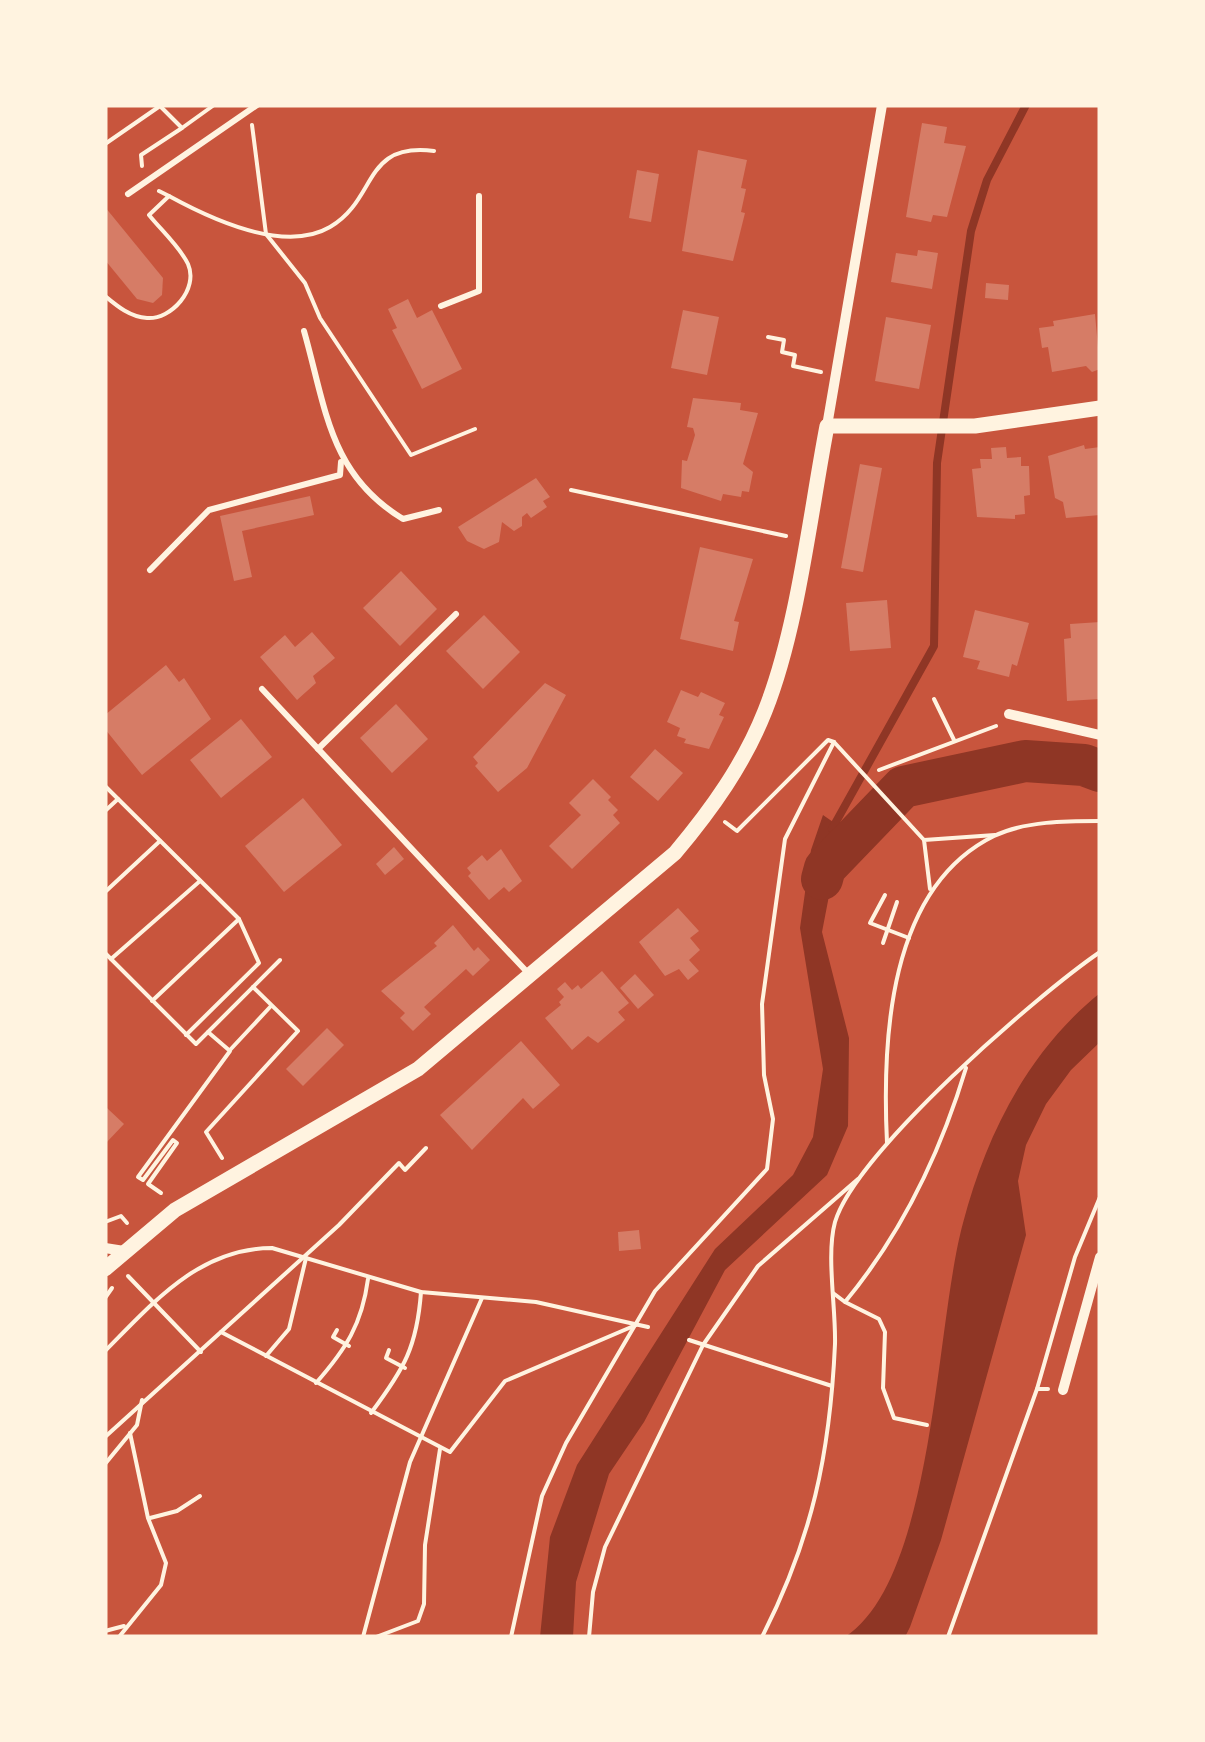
<svg xmlns="http://www.w3.org/2000/svg" width="1205" height="1742" font-family="Overpass,sans-serif">
<style>
.water{fill:#8f3625}
.lines{fill:none;stroke-linecap:round;stroke-linejoin:round}
.stream{stroke:#8f3625;stroke-width:8}
.river{stroke:#8f3625;stroke-width:42}
.building{fill:#d67c66}
.path{stroke:#fff3e0;stroke-width:4}
.service{stroke:#fff3e0;stroke-width:6}
.minor{stroke:#fff3e0;stroke-width:10}
.tertiary{stroke:#fff3e0;stroke-width:15}
</style>
<rect width="100%" height="100%" fill="#c8553d"/>
<!-- water -->
<g class="water">
<path d="M823 815 856 838 833 875 822 932 849 1038 848 1126 827 1175 725 1270 644 1422 609 1474 576 1582 573 1637H540L550 1537 577 1465 715 1249 793 1175 813 1137 823 1069 800 928 811 850Z"/>
<path d="M1100 993V1042L1071 1070 1046 1104 1026 1145 1018 1181 1026 1235 941 1540 910 1627 905 1637H845C935 1578 935 1325 963 1223 986 1135 1028 1051 1100 993Z"/>
</g>
<g class="lines">
<!-- stream -->
<path class="stream" d="M832 829 934 646 937 463 971 231 987 180 1026 105"/>
<!-- river -->
<path class="river" d="M822 879 825 868 903 787 1025 761 1084 765 1100 771"/>
</g>
<!-- building -->
<g class="building">
<path d="M922 123 947 127 944 143 966 146 947 217 933 215 931 222 906 217Z"/>
<path d="M698 150 747 160 741 188 746 189 741 212 745 213 733 261 682 251Z"/>
<path d="M637 170 659 174 651 222 629 218Z"/>
<path d="M105 207 163 278 162 295 153 303 137 299 105 260Z"/>
<path d="M918 250 938 253 932 289 891 282 896 253 917 256Z"/>
<path d="M986 283 1009 285 1008 300 985 298Z"/>
<path d="M408 299 417 318 432 310 462 369 422 389 392 330 397 328 388 309Z"/>
<path d="M683 310 719 317 707 375 671 368Z"/>
<path d="M1095 314 1100 369 1092 372 1086 366 1052 372 1048 347 1042 348 1039 328 1054 326 1053 321Z"/>
<path d="M886 317 931 325 919 389 875 381Z"/>
<path d="M693 398 741 403 740 410 758 413 743 464 753 472 749 492 742 491 741 497 723 494 721 501 681 488 682 460 687 461 695 435 693 428 687 427Z"/>
<path d="M1084 445 1085 449 1100 447V515L1066 518 1063 502 1055 498 1048 456Z"/>
<path d="M1006 447 1007 458 1021 457V466H1029L1030 495 1024 496 1025 514 1015 515V519L977 517 972 469 981 468 980 459H992L991 448Z"/>
<path d="M860 464 882 468 863 572 841 568Z"/>
<path d="M536 478 550 497 543 501 547 507 531 518 527 513 522 517V526L514 531 502 522 499 542 484 549 467 541 458 527Z"/>
<path d="M310 496 314 515 242 531 252 577 234 581 220 516Z"/>
<path d="M700 547 753 559 734 621 739 622 733 651 680 639Z"/>
<path d="M401 571 437 609 400 646 363 608Z"/>
<path d="M887 600 891 648 850 651 846 603Z"/>
<path d="M975 610 1029 623 1017 666 1012 664 1009 677 977 669 980 661 963 657Z"/>
<path d="M484 615 520 652 483 689 446 651Z"/>
<path d="M1100 622V699L1067 701 1064 639 1071 638 1070 624Z"/>
<path d="M312 632 335 658 313 676 316 683 297 700 260 657 285 635 295 647Z"/>
<path d="M166 665 179 682 184 678 211 719 142 775 105 729V715Z"/>
<path d="M545 683 566 695 527 768 498 792 475 766 478 763 473 757Z"/>
<path d="M681 690 698 697 701 692 725 703 719 715 724 717 709 749 684 743 686 739 677 736 680 728 667 722Z"/>
<path d="M396 704 428 739 392 773 360 738Z"/>
<path d="M241 719 272 757 221 798 190 760Z"/>
<path d="M655 749 683 773 658 801 630 777Z"/>
<path d="M593 779 611 797 608 800 618 810 613 815 620 823 572 869 549 846 581 815 569 803Z"/>
<path d="M303 798 342 845 284 892 245 846Z"/>
<path d="M394 847 404 859 385 875 376 864Z"/>
<path d="M501 849 522 881 509 892 504 887 489 900 468 876 471 873 467 868 482 855 487 861Z"/>
<path d="M678 908 699 931 690 938 700 950 689 960 699 971 688 980 679 969 665 976 639 942Z"/>
<path d="M453 925 474 951 478 947 490 960 473 976 466 969 424 1007 431 1014 413 1031 400 1018 405 1013 381 991 437 946 434 943Z"/>
<path d="M602 971 629 1003 618 1012 625 1020 598 1043 588 1036 572 1050 545 1018 561 1005 559 1002 564 997 557 989 565 982 572 990 578 985 581 989Z"/>
<path d="M635 974 654 995 638 1009 620 988Z"/>
<path d="M327 1028 344 1045 303 1086 286 1069Z"/>
<path d="M521 1041 560 1085 533 1109 523 1098 472 1150 440 1115Z"/>
<path d="M107 1108 124 1124 105 1144V1110Z"/>
<path d="M639 1230 641 1249 619 1251 618 1232Z"/>
</g>
<g class="lines">
<!-- path -->
<g class="path">
<path d="M252 125 266 234 305 283 320 318 411 455 475 429"/>
<path d="M105 144 160 106 182 128 214 105"/>
<path d="M142 166 141 155 182 128"/>
<path d="M169 196C211 219 284 254 330 227 378 199 362 142 434 151"/>
<path d="M105 296C117 306 130 317 147 318 171 320 199 289 188 264 180 247 161 230 149 215L169 196 159 191"/>
<path d="M768 337 784 340 782 352 795 355 793 366 821 372"/>
<path d="M571 490 786 536"/>
<path d="M934 699 954 740"/>
<path d="M834 742 924 840"/>
<path d="M879 770 996 726"/>
<path d="M105 786 239 919 259 963 186 1035"/>
<path d="M105 811 118 799"/>
<path d="M725 822 737 831 828 740 834 742"/>
<path d="M930 889 924 840 995 835"/>
<path d="M105 892 160 841"/>
<path d="M885 895 870 923 909 938"/>
<path d="M883 943 897 902"/>
<path d="M105 953 196 1044 280 960"/>
<path d="M111 959 200 881"/>
<path d="M152 1001 239 919"/>
<path d="M230 1050 271 1006"/>
<path d="M887 1143C882 1040 888 888 994 836 1025 821 1067 821 1100 821"/>
<path d="M222 1158 206 1132 298 1031 253 987"/>
<path d="M161 1193 148 1184 177 1143 173 1140 143 1180 138 1177 230 1051 208 1032"/>
<path d="M105 1222 121 1216 127 1223"/>
<path d="M128 1276 201 1352"/>
<path d="M833 1293 845 1302C903 1232 940 1154 966 1068"/>
<path d="M105 1298 112 1288"/>
<path d="M845 1302 879 1319 885 1332 883 1388 894 1418 927 1425"/>
<path d="M337 1330 333 1337 349 1346"/>
<path d="M221 1332 450 1452 505 1381 636 1325"/>
<path d="M689 1340 832 1386"/>
<path d="M389 1350 386 1358 405 1368"/>
<path d="M105 1351C153 1303 199 1248 272 1248L421 1292 536 1302 648 1327"/>
<path d="M266 1356 289 1329 306 1258"/>
<path d="M316 1383C346 1349 362 1324 368 1279"/>
<path d="M1037 1389 1075 1257 1100 1197"/>
<path d="M371 1413C404 1369 417 1347 421 1292"/>
<path d="M105 1437 339 1225 399 1163 405 1170 426 1148"/>
<path d="M105 1464 137 1425 142 1400"/>
<path d="M150 1518 177 1511 200 1496"/>
<path d="M105 1631 124 1626"/>
<path d="M119 1637 161 1585 166 1563 148 1518 130 1433"/>
<path d="M363 1637 410 1462 482 1298"/>
<path d="M376 1637 418 1621 424 1604 425 1545 440 1449"/>
<path d="M511 1637 542 1496 566 1443 655 1291 767 1169 773 1119 764 1075 762 1004 785 839 834 742"/>
<path d="M589 1637 593 1592 605 1547 703 1345 758 1266 858 1179"/>
<path d="M762 1637C812 1539 830 1454 835 1344 836 1308 826 1255 835 1222 856 1152 1037 995 1100 952"/>
<path d="M948 1637 1037 1389H1048"/>
</g>
<!-- service -->
<g class="service">
<path d="M128 194 257 105"/>
<path d="M441 306 479 291V196"/>
<path d="M304 331C326 408 329 474 403 519L439 510"/>
<path d="M150 570 209 510 340 475 341 462"/>
<path d="M262 689 528 973"/>
<path d="M318 749 456 614"/>
</g>
<!-- minor -->
<g class="minor">
<path d="M827 426 882 105"/>
<path d="M1009 714 1100 735"/>
<path d="M105 1248 124 1251"/>
<path d="M1063 1390 1100 1257"/>
</g>
<!-- tertiary -->
<path class="tertiary" d="M105 1269 175 1210 418 1069 675 853C712 809 744 764 765 711 798 628 810 514 827 426H975L1100 408"/>
</g>
<!-- border -->
<rect width="1205" height="1742" fill="none" stroke="#fff3e0" stroke-width="215"/>
</svg>
